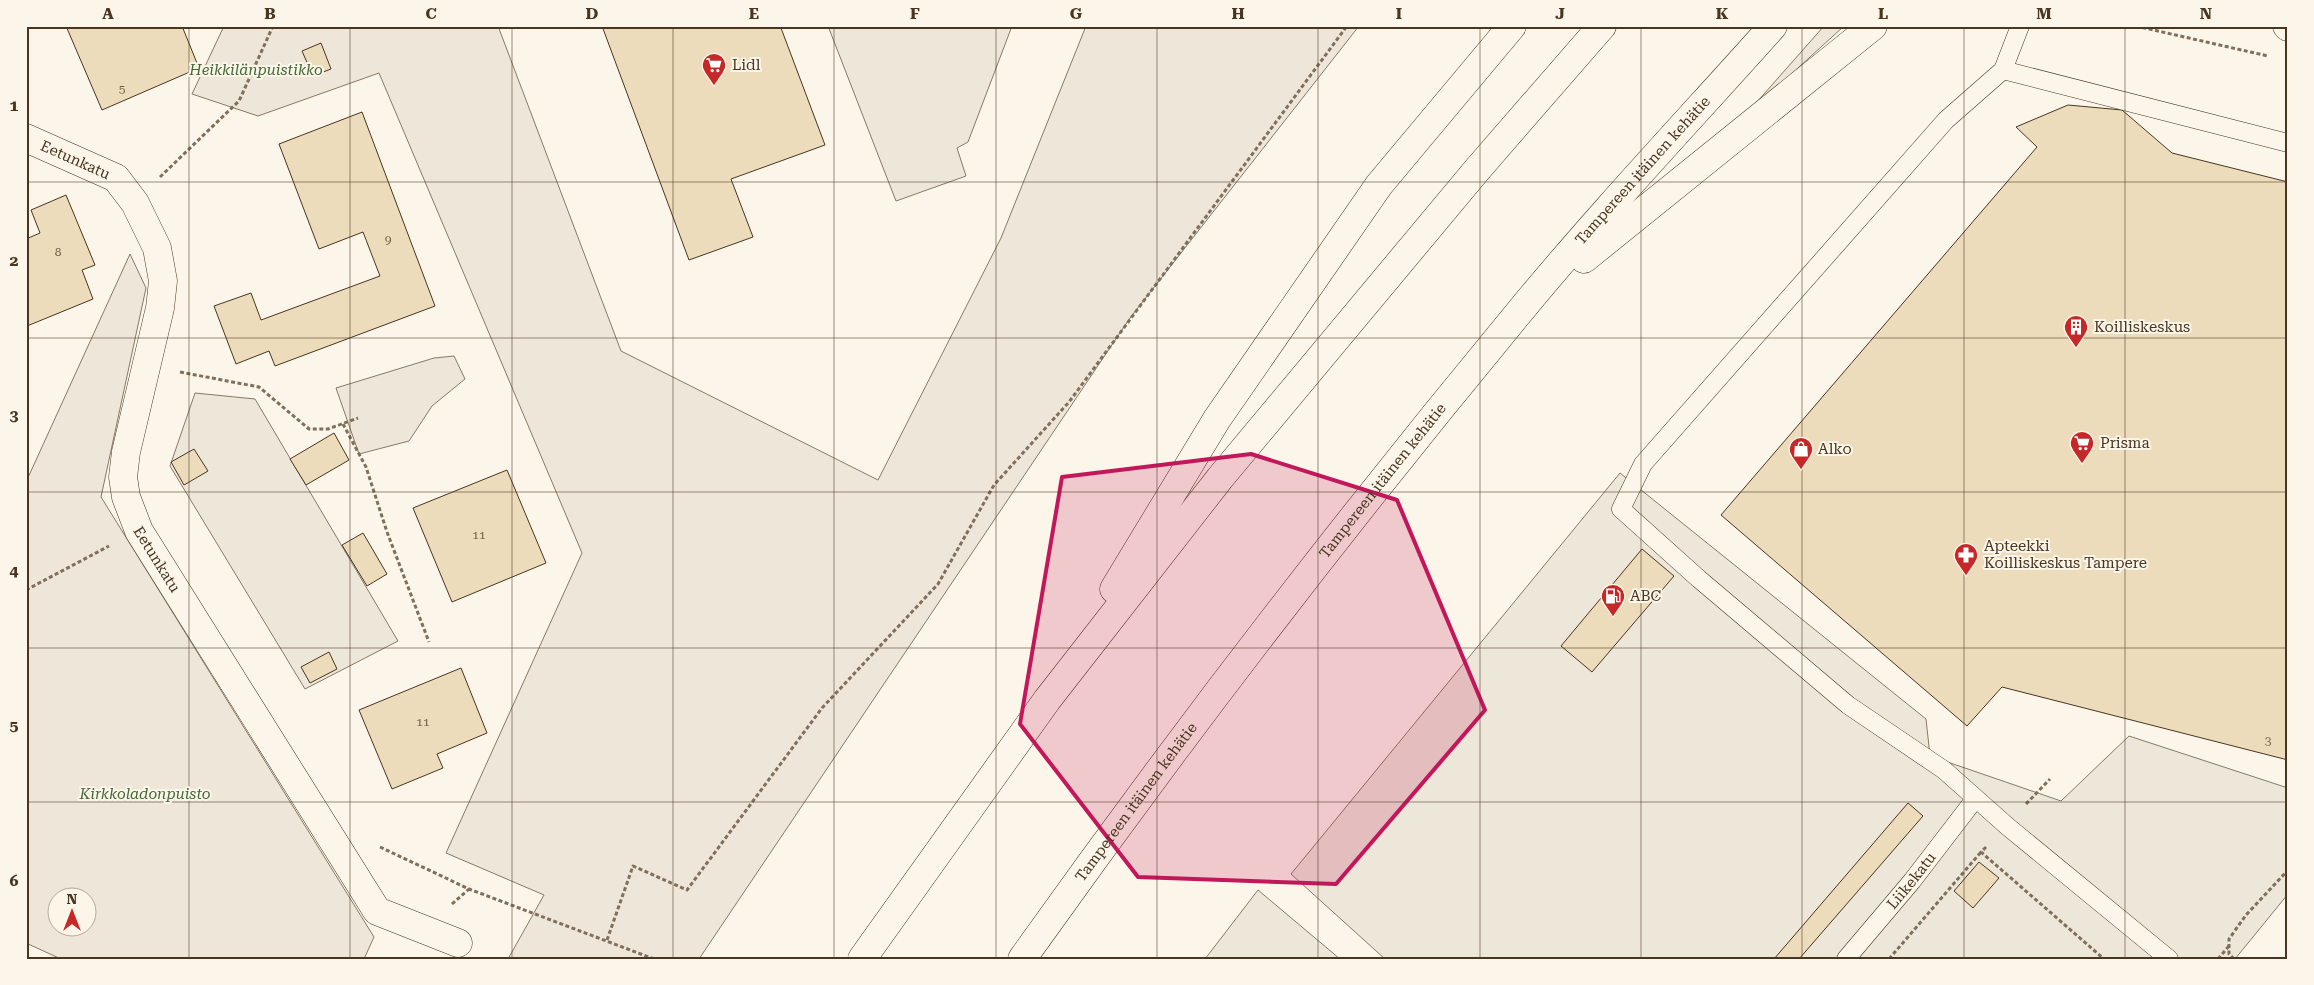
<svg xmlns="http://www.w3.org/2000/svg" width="2314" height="985" font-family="'Roboto Serif',serif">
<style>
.green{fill:#ede6d9;stroke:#887966;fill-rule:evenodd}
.parking{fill:#ede7d9;stroke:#887966}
.building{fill:#ecdcbc;stroke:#4a3520}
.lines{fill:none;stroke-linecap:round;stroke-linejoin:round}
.service-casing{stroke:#4a3520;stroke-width:19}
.minor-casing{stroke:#4a3520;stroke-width:29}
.primary-casing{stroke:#4a3520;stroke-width:29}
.motorway-casing{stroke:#4a3520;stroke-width:29}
.path{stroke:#7f6f5c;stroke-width:3;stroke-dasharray:4 2.5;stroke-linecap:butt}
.service{stroke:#fbf6e9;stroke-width:18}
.minor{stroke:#fbf6e9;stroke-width:28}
.primary{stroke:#fbf6e9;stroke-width:28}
.motorway{stroke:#fbf6e9;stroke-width:28}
.marked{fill:#c2185b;fill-opacity:0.2;stroke:#c2185b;stroke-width:4;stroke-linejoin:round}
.grid{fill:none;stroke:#4a3520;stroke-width:1;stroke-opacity:0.55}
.labels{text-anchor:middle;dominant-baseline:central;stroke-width:4;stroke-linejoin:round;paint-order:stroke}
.number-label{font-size:12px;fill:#725f47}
.poi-label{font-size:15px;fill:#4a3520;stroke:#fbf6e9;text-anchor:start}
.park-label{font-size:15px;font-style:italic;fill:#436837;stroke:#fbf6e9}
.street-label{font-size:15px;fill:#4a3520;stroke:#fbf6e9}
.neatline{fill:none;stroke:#4a3520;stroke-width:2}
.grid-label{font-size:16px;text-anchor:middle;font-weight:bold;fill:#4a3520}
</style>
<rect width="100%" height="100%" fill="#fbf6e9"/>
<!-- green -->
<g class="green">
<path d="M224 26H498L621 351 878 480 1001 238 1086 26H1359L1130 318 699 959H508L544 895 446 853 582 553 379 73 258 116 192 94Z"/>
<path d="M1824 26H1844L1741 120Z"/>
<path d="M130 254 146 288 101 497 374 937 364 959H61L26 943V482ZM58 898H88V928H58Z"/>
<path d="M454 356 465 379 432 406 409 441 359 454 336 388 434 358Z"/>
</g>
<!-- parking -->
<g class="parking">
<path d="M828 26H1012L968 142 957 148 966 176 896 201Z"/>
<path d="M195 393 255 399 398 641 305 689 170 466Z"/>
<path d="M1620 473 1926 719 1930 756 2061 801 2129 736 2288 788V894L2235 959H1385L1291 874Z"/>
<path d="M1258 890 1340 959H1205Z"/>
</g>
<!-- building -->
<g class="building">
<path d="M66 26H182L199 68 102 110Z"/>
<path d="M602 26H787L781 28 825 145 731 179 753 237 689 260Z"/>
<path d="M321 43 331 69 313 76 302 51Z"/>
<path d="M2068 105 2122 110 2172 153 2288 182V760L2002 687 1967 726 1721 515 2037 147 2016 127Z"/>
<path d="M362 112 435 306 275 366 269 351 236 364 214 306 251 293 261 320 380 276 363 232 319 249 279 144Z"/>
<path d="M66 195 95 265 82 270 93 299 27 326 26 239 40 233 31 210Z"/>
<path d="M334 433 349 460 306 485 290 459Z"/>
<path d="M194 449 208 471 184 485 171 462Z"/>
<path d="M507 470 546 563 452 602 413 508Z"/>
<path d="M363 533 387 574 367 586 342 545Z"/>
<path d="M1642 549 1674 576 1592 672 1561 646Z"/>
<path d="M329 652 337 669 310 683 301 667Z"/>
<path d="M461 668 487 733 437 754 443 768 392 789 359 710Z"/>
<path d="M1908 803 1923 816 1799 959H1774Z"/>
<path d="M1979 862 1999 878 1973 908 1954 891Z"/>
</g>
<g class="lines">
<!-- service casing -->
<g class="service-casing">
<g id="service">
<path d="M2020 26 2003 70 1946 120 1643 464 1621 509 1699 579 1848 705 1944 770 2007 826 2169 959"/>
<path d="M2003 70 2288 143"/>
<path id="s1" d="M1846 959 1912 881 1975 799"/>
</g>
</g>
<!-- minor casing -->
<g class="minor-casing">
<g id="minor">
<path id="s2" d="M26 138 116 178 135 203 157 248 163 281 160 308 126 452 123 477 126 497 139 531 377 911 458 943"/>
</g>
</g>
<!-- primary casing -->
<g class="primary-casing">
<path id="primary" d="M2287 26 2288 27"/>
</g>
<!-- motorway casing -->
<g class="motorway-casing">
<g id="motorway">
<path d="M1584 259 1873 26"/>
<path d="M1114 589 1217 419 1379 185 1512 26"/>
<path d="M862 959 1047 700 1220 478 1476 171 1602 26"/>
<path id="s3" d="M1022 959C1180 737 1347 520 1521 310 1601 213 1689 120 1773 26"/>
</g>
</g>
<!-- path -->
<g class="path">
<path d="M2136 26 2268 56"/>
<path d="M160 177 239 101 273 26"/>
<path d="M180 372 259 387 309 429H328L358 418"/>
<path d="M343 424 366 467 387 532 429 642"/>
<path d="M26 590 109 546"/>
<path d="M2026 804 2050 779"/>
<path d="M380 847 469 889 654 959"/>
<path d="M1986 847 1981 852 2104 959"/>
<path d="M452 904 469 889"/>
<path d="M607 940 633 866 687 890 822 708 938 584 994 485 1069 402 1347 26"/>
<path d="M1889 959 1981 852"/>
<path d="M2218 959 2229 946"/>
<path d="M2234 959 2229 954V939L2246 915 2288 870"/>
</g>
<!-- service -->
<use href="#service" class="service"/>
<!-- minor -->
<use href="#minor" class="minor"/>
<!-- primary -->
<use href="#primary" class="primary"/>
<!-- motorway -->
<use href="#motorway" class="motorway"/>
</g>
<!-- marked area -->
<path class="marked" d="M1251 454 1397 500 1485 710 1336 884 1138 877 1020 724 1062 477Z"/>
<!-- grid -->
<path class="grid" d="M189 26V959M350 26V959M512 26V959M673 26V959M834 26V959M996 26V959M1157 26V959M1318 26V959M1480 26V959M1641 26V959M1802 26V959M1964 26V959M2125 26V959M26 182H2288M26 338H2288M26 492H2288M26 648H2288M26 802H2288"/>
<!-- icons -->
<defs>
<g id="supermarket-pin" transform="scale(1.25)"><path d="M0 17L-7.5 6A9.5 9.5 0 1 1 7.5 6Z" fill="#c62828" stroke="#fbf6e9"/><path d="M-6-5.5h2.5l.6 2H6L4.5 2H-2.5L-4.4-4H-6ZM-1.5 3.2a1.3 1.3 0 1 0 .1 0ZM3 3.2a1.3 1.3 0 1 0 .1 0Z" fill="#fff"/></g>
<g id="building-pin" transform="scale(1.25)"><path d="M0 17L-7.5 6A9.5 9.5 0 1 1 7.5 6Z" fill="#c62828" stroke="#fbf6e9"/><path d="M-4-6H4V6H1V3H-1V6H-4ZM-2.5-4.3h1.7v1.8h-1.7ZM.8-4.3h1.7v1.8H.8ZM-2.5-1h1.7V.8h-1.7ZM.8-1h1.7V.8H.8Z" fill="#fff"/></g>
<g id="shop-pin" transform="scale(1.25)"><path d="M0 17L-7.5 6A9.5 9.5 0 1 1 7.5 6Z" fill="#c62828" stroke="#fbf6e9"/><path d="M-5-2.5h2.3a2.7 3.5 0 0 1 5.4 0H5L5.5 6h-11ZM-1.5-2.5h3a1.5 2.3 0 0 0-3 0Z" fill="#fff"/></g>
<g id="pharmacy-pin" transform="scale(1.25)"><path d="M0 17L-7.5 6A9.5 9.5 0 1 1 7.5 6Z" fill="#c62828" stroke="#fbf6e9"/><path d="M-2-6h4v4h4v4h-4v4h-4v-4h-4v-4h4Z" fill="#fff"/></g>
<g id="fuel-pin" transform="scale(1.25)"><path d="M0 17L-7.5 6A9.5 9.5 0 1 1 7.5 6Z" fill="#c62828" stroke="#fbf6e9"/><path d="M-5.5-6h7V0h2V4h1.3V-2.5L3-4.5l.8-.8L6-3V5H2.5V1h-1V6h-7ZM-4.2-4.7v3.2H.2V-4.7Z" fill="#fff"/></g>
</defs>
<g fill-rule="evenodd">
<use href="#supermarket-pin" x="714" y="65"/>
<use href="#building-pin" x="2076" y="327"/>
<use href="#supermarket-pin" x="2082" y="443"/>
<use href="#shop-pin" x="1801" y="449"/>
<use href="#pharmacy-pin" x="1966" y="555"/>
<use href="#fuel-pin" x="1613" y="596"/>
</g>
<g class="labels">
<!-- number labels -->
<g class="number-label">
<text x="122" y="89">5</text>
<text x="388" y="240">9</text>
<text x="58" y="252">8</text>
<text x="479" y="535">11</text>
<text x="423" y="722">11</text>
<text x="2268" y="741">3</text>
</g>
<!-- poi labels -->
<g class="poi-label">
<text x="732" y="65">Lidl</text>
<text x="2094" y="327">Koilliskeskus</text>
<text x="2100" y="443">Prisma</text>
<text x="1818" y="449">Alko</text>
<text x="1984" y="546">Apteekki<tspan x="1984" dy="17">Koilliskeskus Tampere</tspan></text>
<text x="1630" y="596">ABC</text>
</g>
<!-- park labels -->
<g class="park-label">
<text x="256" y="70">Heikkilänpuistikko</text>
<text x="145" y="794">Kirkkoladonpuisto</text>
</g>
<!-- street labels -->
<g class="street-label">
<text stroke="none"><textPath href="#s2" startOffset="54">Eetunkatu</textPath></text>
<text stroke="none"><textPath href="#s3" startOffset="1004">Tampereen itäinen kehätie</textPath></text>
<text stroke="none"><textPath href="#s3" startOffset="599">Tampereen itäinen kehätie</textPath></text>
<text stroke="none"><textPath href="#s2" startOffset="504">Eetunkatu</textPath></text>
<text stroke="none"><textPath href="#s3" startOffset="194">Tampereen itäinen kehätie</textPath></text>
<text stroke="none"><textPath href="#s1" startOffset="102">Liikekatu</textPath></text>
</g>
</g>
<!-- border -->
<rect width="2314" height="985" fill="none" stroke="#fbf6e9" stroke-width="55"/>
<!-- north arrow -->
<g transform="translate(72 912)"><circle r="24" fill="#fbf6e9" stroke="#b4a999"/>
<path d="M0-4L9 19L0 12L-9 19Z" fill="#c62828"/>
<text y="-8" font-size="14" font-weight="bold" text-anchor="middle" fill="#4a3520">N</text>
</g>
<rect x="28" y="28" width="2258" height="930" class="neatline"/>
<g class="grid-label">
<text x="108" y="19">A</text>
<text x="270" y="19">B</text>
<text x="431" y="19">C</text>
<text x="592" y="19">D</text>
<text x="754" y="19">E</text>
<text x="915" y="19">F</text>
<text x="1076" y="19">G</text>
<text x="1238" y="19">H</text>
<text x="1399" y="19">I</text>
<text x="1560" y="19">J</text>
<text x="1722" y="19">K</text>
<text x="1883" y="19">L</text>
<text x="2044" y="19">M</text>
<text x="2206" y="19">N</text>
<text x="14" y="111">1</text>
<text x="14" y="266">2</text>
<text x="14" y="421">3</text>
<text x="14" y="576">4</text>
<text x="14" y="731">5</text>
<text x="14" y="886">6</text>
</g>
</svg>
